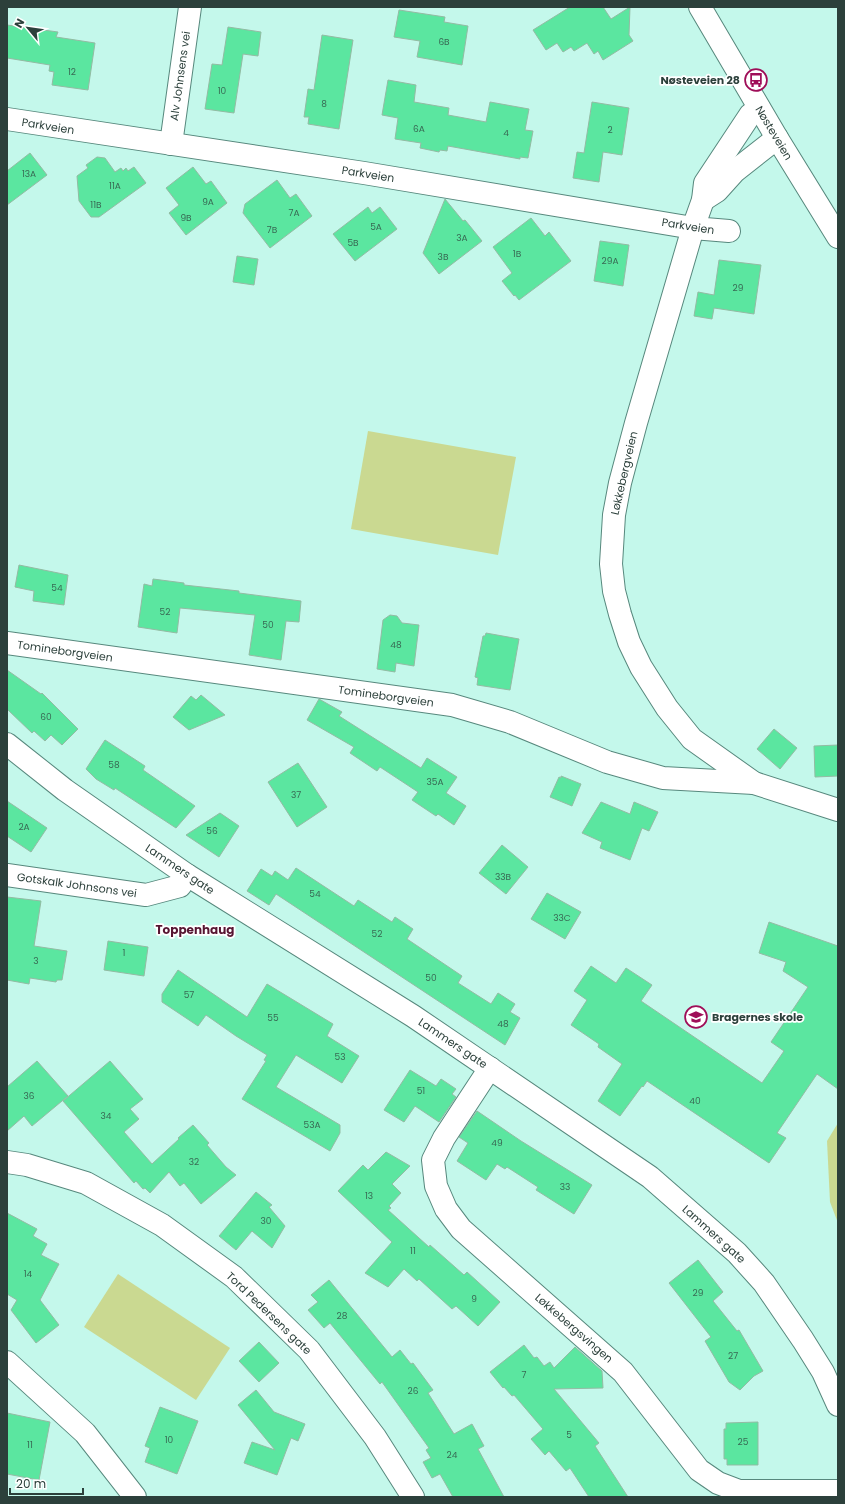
<svg xmlns="http://www.w3.org/2000/svg" width="845" height="1504" font-family="Poppins,sans-serif">
<style>
.green{fill:#cad991}
.building{fill:#5be6a0;stroke:#93bba3}
.lines{fill:none;stroke-linecap:round;stroke-linejoin:round}
.minor-casing{stroke:#57887d;stroke-width:24}
.secondary-casing{stroke:#57887d;stroke-width:24}
.minor{stroke:#fff;stroke-width:22}
.secondary{stroke:#fff;stroke-width:22}
.labels{text-anchor:middle;dominant-baseline:central;stroke-width:3.5;stroke-linejoin:round;paint-order:stroke}
.number-label{font-size:9px;fill:#386a54}
.street-label{font-size:11px;fill:#2c403b;stroke:#fff}
.poi-label{font-size:11px;font-weight:bold;fill:#2c403b;stroke:#fff;text-anchor:end}
.neighbourhood-label{font-size:12px;font-weight:bold;fill:#571532;stroke:#fff}
</style>
<rect width="100%" height="100%" fill="#c4f8eb"/>
<!-- green -->
<g class="green">
<path d="M368 431 516 457 498 555 351 529Z"/>
<path d="M838 1123V1223L830 1202 827 1141Z"/>
<path d="M118 1274 230 1348 196 1400 84 1327Z"/>
</g>
<!-- building -->
<g class="building">
<path d="M570 7H603L611 19 630 7 629 35 633 41 603 60 598 51 594 54 587 43 574 51 571 47 563 52 557 43 546 50 533 30Z"/>
<path d="M399 10 445 17 444 22 468 26 462 65 417 57 420 41 394 37Z"/>
<path d="M7 25 58 32 56 37 95 43 88 90 52 85 54 72 49 71 50 65 7 58Z"/>
<path d="M228 27 261 32 258 56 243 54 234 113 205 109 212 64 222 65Z"/>
<path d="M322 35 353 40 339 129 308 124 309 117H304L308 89 314 90Z"/>
<path d="M388 80 416 85 414 102 449 108 448 115 486 122 490 102 529 109 525 130 533 131 528 158 520 157V159L448 146 447 151 440 150 439 152 420 148 421 143 395 139 398 118 382 115Z"/>
<path d="M592 102 629 108 622 155 603 152 599 182 573 178 577 152 584 153Z"/>
<path d="M30 153 47 175 7 205V171Z"/>
<path d="M97 157 105 158 115 172 121 168 123 171 126 168 128 171 134 167 146 183 99 217H91L79 201 77 176 88 168 86 165Z"/>
<path d="M193 167 206 184 211 181 227 203 186 235 169 213 179 205 166 188Z"/>
<path d="M277 180 290 198 296 194 312 216 270 248 243 213 245 204Z"/>
<path d="M445 199 463 221 465 220 482 241 439 274 423 253Z"/>
<path d="M368 207 372 213 380 207 397 229 355 261 333 234Z"/>
<path d="M531 218 545 236 549 232 571 261 519 300 515 295 514 296 502 281 512 273 493 247Z"/>
<path d="M600 241 629 245 623 286 594 281Z"/>
<path d="M237 256 258 259 254 285 233 282Z"/>
<path d="M719 260 761 265 754 314 714 308 712 319 694 316 698 292 714 295Z"/>
<path d="M19 565 68 575 64 605 33 601 34 591 15 587Z"/>
<path d="M153 579 184 583V585L239 591V593L301 601 299 622 286 621 281 660 249 655 255 615 180 608 177 633 138 627 144 584 152 586Z"/>
<path d="M390 615 397 616 402 623 419 625 414 666 396 663 395 672 377 669 383 620Z"/>
<path d="M486 633 519 639 510 690 477 685 478 678 475 677 483 636H485Z"/>
<path d="M7 670 41 694 42 693 78 729 62 745 51 735 45 741 34 731 32 733 7 709Z"/>
<path d="M201 695 225 715 189 730 173 717 191 696 196 700Z"/>
<path d="M319 699 342 712 339 716 421 768 427 758 457 777 446 793 466 806 454 825 438 814 436 816 412 800 418 792 380 767 377 771 350 753 354 747 307 720Z"/>
<path d="M774 729 797 748 780 769 757 749Z"/>
<path d="M105 740 145 766 143 770 195 806 176 828 115 788 114 790 96 779 86 769Z"/>
<path d="M838 745V776L815 777 814 746Z"/>
<path d="M298 763 327 807 297 827 268 782Z"/>
<path d="M561 776 581 784 572 806 550 797 559 777 561 778Z"/>
<path d="M7 801 47 828 31 852 7 836Z"/>
<path d="M601 802 630 814 634 802 658 812 649 831 642 828 630 860 600 848 602 842 582 833Z"/>
<path d="M220 813 239 826 219 857 186 835Z"/>
<path d="M502 845 528 867 506 894 479 873Z"/>
<path d="M296 868 354 906 358 900 392 922 395 917 413 929 407 939 462 976 458 983 491 1004 498 993 515 1004 510 1012 520 1018 505 1045 276 894 269 905 247 891 261 869 272 876 275 871 288 880Z"/>
<path d="M547 893 581 912 565 939 531 919Z"/>
<path d="M7 897 41 901 34 946 67 951 62 980H57L56 982 30 978 29 984 7 980Z"/>
<path d="M769 922 838 946V1089L817 1074 777 1133 786 1138 769 1163 647 1081 643 1087 642 1086 620 1116 598 1101 622 1064 598 1047 599 1044 571 1025 587 1000 574 991 591 966 616 983 626 968 652 985 641 1001 762 1083 784 1051 771 1042 808 987 783 971 786 962 759 953Z"/>
<path d="M108 941 148 947 144 976 104 970Z"/>
<path d="M178 970 247 1017 267 984 333 1024 327 1036 359 1056 342 1083 296 1055 276 1087 340 1125V1133L330 1151 242 1099 266 1061 264 1060 267 1055 236 1036 206 1015 198 1026 162 1002V994Z"/>
<path d="M37 1061 68 1096 32 1126 24 1116 7 1131V1087Z"/>
<path d="M110 1061 143 1099 130 1109 139 1119 124 1132 152 1164 179 1139 178 1138 193 1125 209 1143 207 1145 226 1167 236 1175 201 1204 184 1183 180 1186 169 1172 150 1193 145 1188 143 1189 136 1181 134 1183 63 1101Z"/>
<path d="M410 1070 436 1086 441 1079 456 1089 452 1094 456 1097 439 1122 415 1106 404 1122 384 1110Z"/>
<path d="M477 1111 521 1141 592 1185 574 1214 536 1190 538 1187 507 1167 505 1169 497 1164 486 1180 457 1161 468 1143 459 1137Z"/>
<path d="M386 1152 410 1166 392 1184 401 1193 389 1206 391 1208 388 1210 429 1247 430 1245 464 1275 467 1272 500 1302 478 1326 456 1306 452 1309 419 1279 417 1281 404 1269 388 1287 365 1273 392 1242 338 1191 363 1165 368 1170Z"/>
<path d="M256 1192 272 1205 269 1207 285 1226 272 1248 252 1231 236 1250 219 1236Z"/>
<path d="M7 1213 37 1229 33 1236 47 1244 41 1255 59 1264 40 1300 59 1325 36 1343 11 1310 17 1300 7 1294Z"/>
<path d="M698 1260 723 1292 713 1301 737 1331 739 1330 763 1371 754 1376 740 1390 729 1382 705 1341 711 1337 669 1283Z"/>
<path d="M329 1280 392 1357 400 1350 411 1364 413 1363 433 1390 428 1393 454 1434 472 1424 484 1446 478 1449 504 1497H453L440 1474 432 1478 423 1462 431 1458 426 1450 429 1448 382 1382 380 1384 330 1323 324 1328 308 1310 318 1302 311 1295Z"/>
<path d="M259 1342 279 1363 259 1382 239 1361Z"/>
<path d="M524 1345 534 1358 537 1357 544 1366 550 1362 554 1368 575 1347 602 1371 603 1388 554 1389 599 1443 595 1446 628 1497H589L570 1468 566 1471 549 1451 545 1455 531 1439 543 1429 514 1395 512 1396 504 1387 503 1388 490 1372Z"/>
<path d="M256 1390 274 1412 305 1424 298 1441 291 1438 277 1475 244 1463 252 1442 275 1450 238 1405Z"/>
<path d="M160 1407 198 1421 177 1474 145 1462 150 1448 145 1446Z"/>
<path d="M7 1413 50 1422 39 1480 7 1474Z"/>
<path d="M758 1422V1465H727V1459H724V1429H726V1423Z"/>
</g>
<g class="lines">
<!-- minor casing -->
<g class="minor-casing">
<g id="minor">
<path d="M7 119 364 173 693 228 729 231"/>
<path d="M171 144 190 7"/>
<path d="M7 643 452 705 510 722 607 762 663 778 754 783"/>
<path d="M7 744 65 790 187 875 413 1016 650 1177 737 1253 764 1283 803 1340 823 1372 838 1405"/>
<path d="M7 875 146 895 180 886 187 875"/>
<path d="M490 1068 444 1138 433 1160 436 1186 446 1209 461 1229 623 1372 699 1470 718 1483 739 1491H838"/>
<path d="M7 1162 27 1165 86 1183 162 1225 234 1277 309 1350 375 1437 413 1497"/>
<path d="M7 1362 85 1433 135 1497"/>
</g>
</g>
<!-- secondary casing -->
<g class="secondary-casing">
<g id="secondary">
<path d="M700 7 777 138 838 237"/>
<path d="M759 108 750 115 705 183 703 200 693 228 636 423 620 483 614 515 611 564 614 591 620 614 629 642 641 667 667 708 692 739 754 783 838 810"/>
<path d="M703 200 717 191 735 171 777 138"/>
</g>
</g>
<!-- minor -->
<use href="#minor" class="minor"/>
<!-- secondary -->
<use href="#secondary" class="secondary"/>
</g>
<!-- icons -->
<defs>
<g id="bus-ring" transform="scale(1.15)"><circle r="9.5" fill="#fff" stroke="#9f0e58" stroke-width="1.5"/><path d="M-5-6H5V4H4V6H2V4H-2V6H-4V4H-5ZM-3.5-4V0h7V-4ZM-3.5 1.2v1.5H-2V1.2ZM2 1.2v1.5H3.5V1.2Z" fill="#9f0e58"/></g>
<g id="school-ring" transform="scale(1.15)"><circle r="9.5" fill="#fff" stroke="#9f0e58" stroke-width="1.5"/><path d="M0-5L7-2L0 1L-7-2ZM-4 1L0 2.5L4 1V4Q0 6-4 4Z" fill="#9f0e58"/></g>
</defs>
<g fill-rule="evenodd">
<use href="#bus-ring" x="756" y="80"/>
<use href="#school-ring" x="696" y="1017"/>
</g>
<g class="labels">
<!-- number labels -->
<g class="number-label">
<text x="444" y="42">6B</text>
<text x="72" y="72">12</text>
<text x="222" y="91">10</text>
<text x="324" y="104">8</text>
<text x="419" y="129">6A</text>
<text x="610" y="130">2</text>
<text x="506" y="133">4</text>
<text x="29" y="174">13A</text>
<text x="115" y="186">11A</text>
<text x="208" y="202">9A</text>
<text x="96" y="205">11B</text>
<text x="294" y="213">7A</text>
<text x="186" y="218">9B</text>
<text x="376" y="227">5A</text>
<text x="272" y="230">7B</text>
<text x="462" y="238">3A</text>
<text x="353" y="243">5B</text>
<text x="517" y="254">1B</text>
<text x="443" y="257">3B</text>
<text x="610" y="261">29A</text>
<text x="738" y="288">29</text>
<text x="57" y="588">54</text>
<text x="165" y="612">52</text>
<text x="268" y="625">50</text>
<text x="396" y="645">48</text>
<text x="46" y="717">60</text>
<text x="114" y="765">58</text>
<text x="435" y="782">35A</text>
<text x="296" y="795">37</text>
<text x="24" y="827">2A</text>
<text x="212" y="831">56</text>
<text x="503" y="877">33B</text>
<text x="315" y="894">54</text>
<text x="562" y="918">33C</text>
<text x="377" y="934">52</text>
<text x="124" y="953">1</text>
<text x="36" y="961">3</text>
<text x="431" y="978">50</text>
<text x="189" y="995">57</text>
<text x="273" y="1018">55</text>
<text x="503" y="1024">48</text>
<text x="340" y="1057">53</text>
<text x="421" y="1091">51</text>
<text x="29" y="1096">36</text>
<text x="695" y="1101">40</text>
<text x="106" y="1116">34</text>
<text x="312" y="1125">53A</text>
<text x="497" y="1143">49</text>
<text x="194" y="1162">32</text>
<text x="565" y="1187">33</text>
<text x="369" y="1196">13</text>
<text x="266" y="1221">30</text>
<text x="413" y="1251">11</text>
<text x="28" y="1274">14</text>
<text x="698" y="1293">29</text>
<text x="474" y="1299">9</text>
<text x="342" y="1316">28</text>
<text x="733" y="1356">27</text>
<text x="524" y="1375">7</text>
<text x="413" y="1391">26</text>
<text x="569" y="1435">5</text>
<text x="169" y="1440">10</text>
<text x="743" y="1442">25</text>
<text x="30" y="1445">11</text>
<text x="452" y="1455">24</text>
</g>
<!-- street labels -->
<g class="street-label">
<text transform="translate(180 76) rotate(-82)">Alv Johnsens vei</text>
<text transform="translate(48 126) rotate(9)">Parkveien</text>
<text transform="translate(774 133) rotate(59)">Nøsteveien</text>
<text transform="translate(368 174) rotate(9)">Parkveien</text>
<text transform="translate(688 226) rotate(9)">Parkveien</text>
<text transform="translate(624 473) rotate(-77)">Løkkebergveien</text>
<text transform="translate(65 651) rotate(8)">Tomineborgveien</text>
<text transform="translate(386 696) rotate(8)">Tomineborgveien</text>
<text transform="translate(180 869) rotate(34)">Lammers gate</text>
<text transform="translate(77 885) rotate(8)">Gotskalk Johnsons vei</text>
<text transform="translate(453 1043) rotate(34)">Lammers gate</text>
<text transform="translate(714 1234) rotate(42)">Lammers gate</text>
<text transform="translate(269 1313) rotate(44)">Tord Pedersens gate</text>
<text transform="translate(574 1328) rotate(41)">Løkkebergsvingen</text>
</g>
<!-- poi labels -->
<g class="poi-label">
<text x="740" y="80">Nøsteveien 28</text>
<text x="712" y="1017" text-anchor="start">Bragernes skole</text>
</g>
<!-- neighbourhood labels -->
<g class="neighbourhood-label">
<text x="195" y="929">Toppenhaug</text>
</g>
</g>
<!-- border -->
<rect width="845" height="1504" fill="none" stroke="#2c403b" stroke-width="16"/>
<!-- north arrow -->
<g transform="translate(28 28) rotate(299)" stroke="#ffffff" stroke-width="3" paint-order="stroke">
<path d="M0-3L7 15L0 10L-7 15Z" fill="#2c403b"/>
<text y="-6" font-size="11" font-weight="bold" text-anchor="middle" fill="#2c403b">N</text>
</g>
<!-- scale -->
<path d="M10 1488v6h73v-6" fill="none" stroke="#2c403b" stroke-width="2"/>
<text x="16" y="1488" font-size="12" fill="#2c403b" stroke="#ffffff" stroke-width="3" paint-order="stroke">20 m</text>
</svg>
